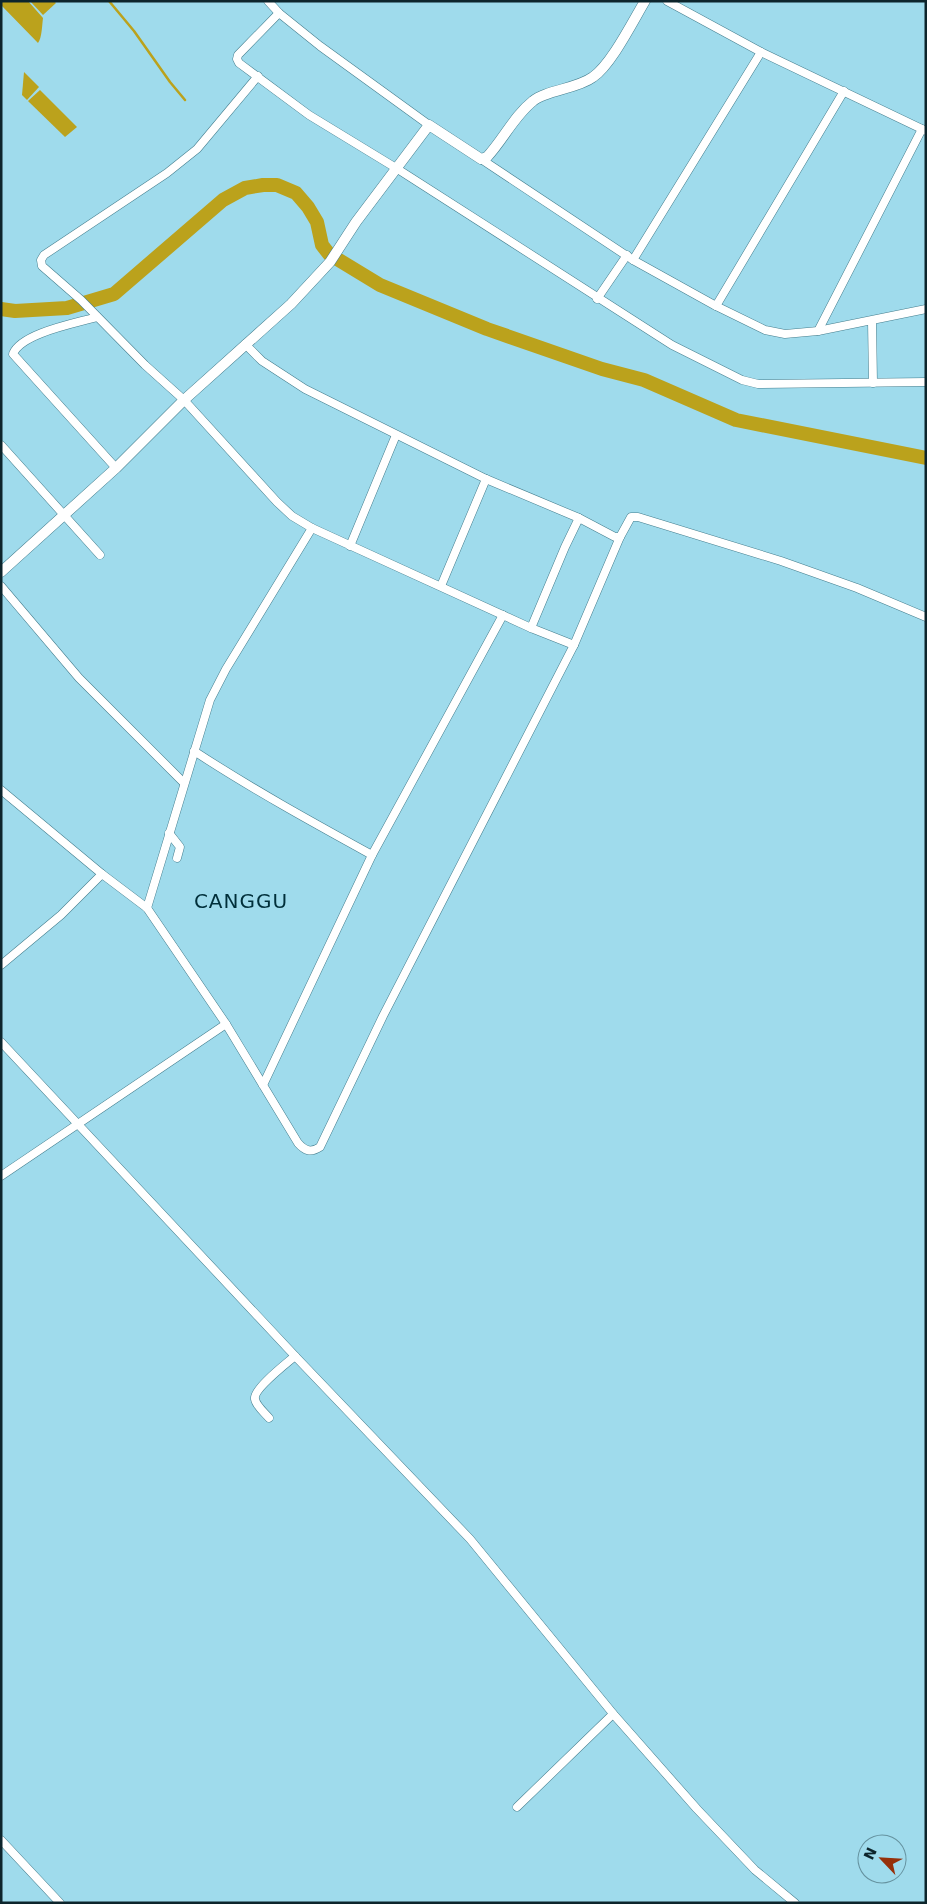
<svg xmlns="http://www.w3.org/2000/svg" width="927" height="1904" font-family="'DejaVu Sans',sans-serif">
<style>
.water{fill:#bba21c}
.lines{fill:none;stroke-linecap:round;stroke-linejoin:round}
.stream{stroke:#bba21c;stroke-width:2.5}
.river{stroke:#bba21c;stroke-width:14}
.street-casing{stroke:#447e8e;stroke-width:9}
.secondary-casing{stroke:#447e8e;stroke-width:11}
.street{stroke:#fff;stroke-width:8}
.secondary{stroke:#fff;stroke-width:10}
.labels{text-anchor:middle;dominant-baseline:central;stroke-width:5;stroke-linejoin:round;paint-order:stroke}
.quarter-label{font-size:20px;letter-spacing:1px;fill:#002f3a;stroke:#9fdbec}
</style>
<rect width="100%" height="100%" fill="#9fdbec"/>
<!-- water -->
<g class="water">
<path d="M1 1H28L43 18C42 25 42 38 38 43L1 5Z"/>
<path d="M30 1H54L56 3 43 15Z"/>
<path d="M24 72 39 87 27 100 22 95Z"/>
<path d="M40 90 77 127 65 137 28 101Z"/>
</g>
<g class="lines">
<!-- stream -->
<path class="stream" d="M109 1 134 31 170 82 185 100"/>
<!-- river -->
<path class="river" d="M1 309 15 311 67 308 114 294 223 200 245 188 263 185H277L296 193 308 207 317 222 322 245 329 254 380 285 487 329 602 369 644 380 736 420 926 458"/>
<!-- street casing -->
<g class="street-casing">
<g id="street">
<path d="M268 1 279 13 320 46 429 125"/>
<path d="M667 1 761 52 926 131"/>
<path d="M279 13 238 55 237 59 239 63 309 115 396 168 672 345 742 380 758 384 926 382"/>
<path d="M258 76 197 149 167 173 44 255 41 260 42 266 81 300 145 365 184 400 277 502 292 516 312 528 531 628 565 547 579 518"/>
<path d="M481 159 633 260 716 306 765 330 785 334 818 331 926 309"/>
<path d="M633 260 761 52"/>
<path d="M597 299 627 255"/>
<path d="M716 306 844 91"/>
<path d="M97 317C77 323 21 333 13 354L116 468"/>
<path d="M872 321 873 383"/>
<path d="M818 331 922 129"/>
<path d="M245 344 262 361 305 389 486 479 579 518 615 537H620L631 517H638L781 561 857 588 926 617"/>
<path d="M1 445 100 555"/>
<path d="M350 546 396 435"/>
<path d="M1 586 79 678 184 783"/>
<path d="M441 586 486 479"/>
<path d="M531 628 574 645"/>
<path d="M194 751C252 789 312 822 372 855"/>
<path d="M1 790 102 874 147 908 226 1024 298 1143C305 1151 311 1153 320 1147L383 1016 574 645 620 537"/>
<path d="M169 833 180 847 177 858"/>
<path d="M147 908 210 700 226 669 312 528"/>
<path d="M1 965 61 915 102 874"/>
<path d="M1 1042 295 1356 470 1539 615 1716 697 1809 755 1870 795 1903"/>
<path d="M263 1085 372 855 503 615"/>
<path d="M1 1176 226 1024"/>
<path d="M269 1418C265 1413 256 1406 255 1399 253 1389 287 1363 295 1356"/>
<path d="M517 1807 613 1714"/>
<path d="M1 1840 60 1903"/>
</g>
</g>
<!-- secondary casing -->
<g class="secondary-casing">
<path id="secondary" d="M1 572 116 468 184 400 291 304 330 262 356 222 429 125 481 159 487 157C503 140 514 116 533 101 546 90 577 89 593 77 611 65 633 21 645 1"/>
</g>
<!-- street -->
<use href="#street" class="street"/>
<!-- secondary -->
<use href="#secondary" class="secondary"/>
</g>
<g class="labels">
<!-- quarter labels -->
<g class="quarter-label">
<text x="241" y="901">CANGGU</text>
</g>
</g>
<!-- border -->
<rect width="927" height="1904" fill="none" stroke="#0d252c" stroke-width="5"/>
<!-- north arrow -->
<g transform="translate(882 1859) rotate(295)"><circle r="24" fill="#9fdbec" stroke="#65929f"/>
<path d="M0-4L9 19L0 12L-9 19Z" fill="#96300a"/>
<text y="-8" font-size="14" font-weight="bold" text-anchor="middle" fill="#0d252c">N</text>
</g>
</svg>
